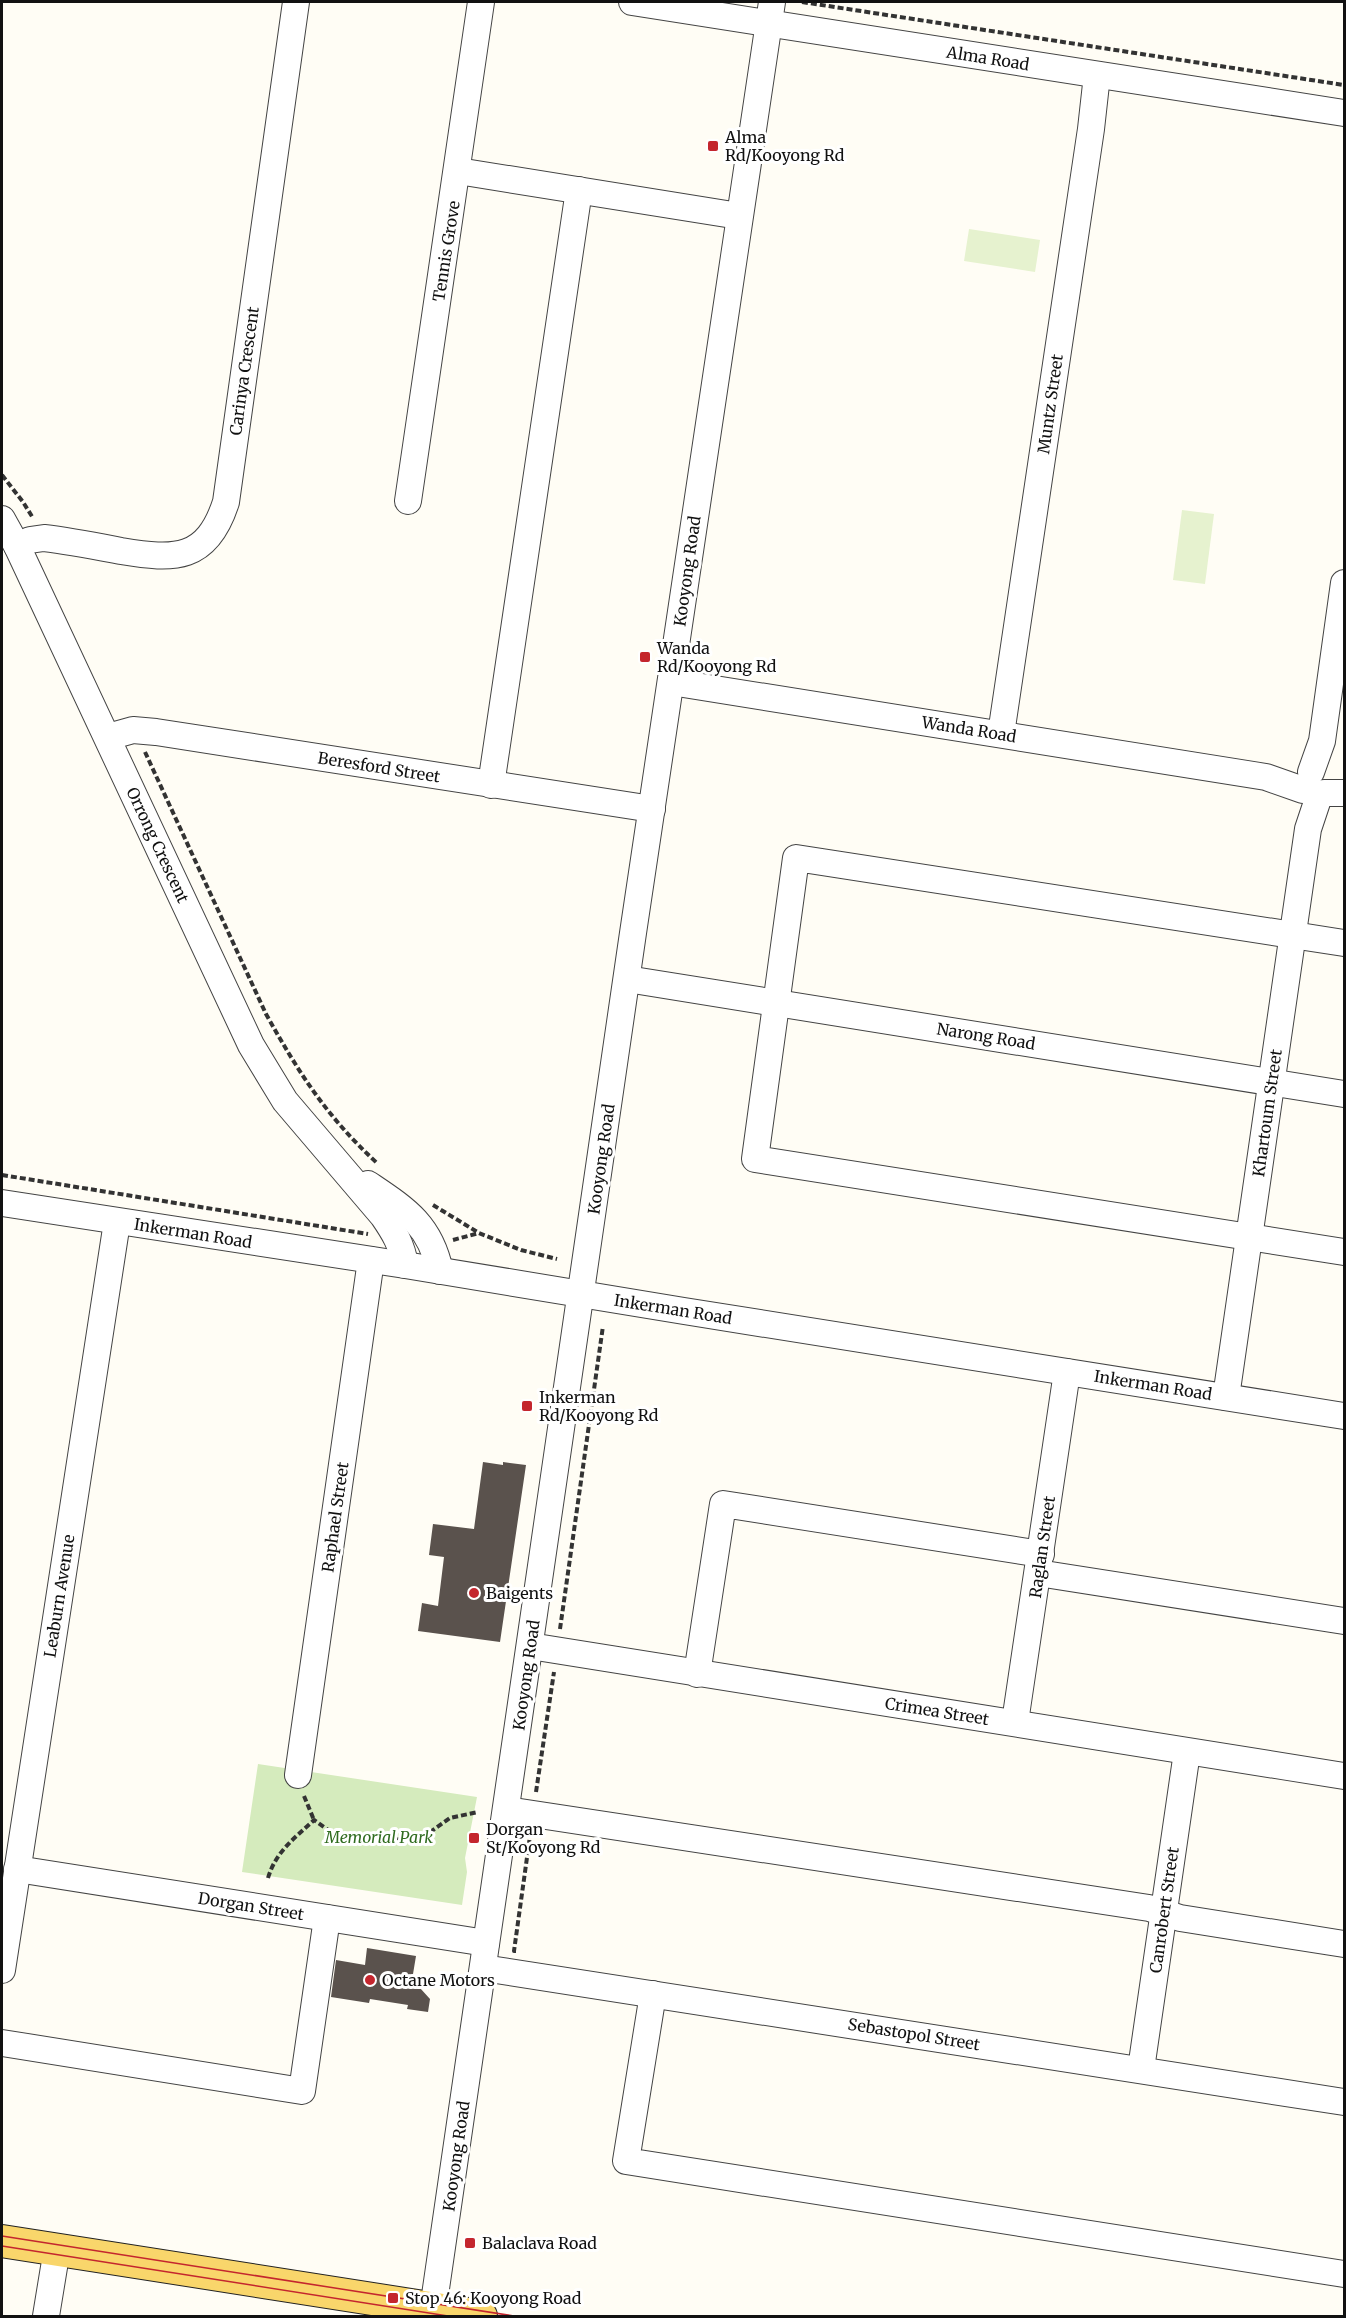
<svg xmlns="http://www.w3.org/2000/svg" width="1346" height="2318" font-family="Merriweather,serif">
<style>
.green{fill:#d5ebbd}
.pitch{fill:#e6f2cf}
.building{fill:#5a524d}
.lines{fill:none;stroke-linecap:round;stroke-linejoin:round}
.minor-casing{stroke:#444;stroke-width:28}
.major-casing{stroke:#222;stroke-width:34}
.path{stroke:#333;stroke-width:4;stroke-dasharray:6 3;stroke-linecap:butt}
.minor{stroke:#fff;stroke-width:26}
.major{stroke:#f9d66b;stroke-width:32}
.tram{stroke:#c4262e;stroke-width:1.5}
.poi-dot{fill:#c4262e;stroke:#fff;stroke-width:2}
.labels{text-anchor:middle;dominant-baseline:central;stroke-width:6;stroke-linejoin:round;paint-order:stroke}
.street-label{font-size:16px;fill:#111;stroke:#fff}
.poi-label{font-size:16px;fill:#111;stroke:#fff;text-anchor:start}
.park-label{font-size:16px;font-style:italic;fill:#2f6b1f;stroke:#fff}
</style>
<rect width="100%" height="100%" fill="#fffdf5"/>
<!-- green -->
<path class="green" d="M258 1764 477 1797 465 1858 467 1872 462 1905 242 1872Z"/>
<!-- pitch -->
<g class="pitch">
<path d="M969 229 1040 240 1035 272 964 261Z"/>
<path d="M1182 510 1214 514 1205 584 1173 580Z"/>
</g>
<!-- building -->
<g class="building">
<path d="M483 1462 503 1465V1462L526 1465 500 1642 418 1631 422 1603 438 1606 444 1557 429 1555 433 1524 474 1529Z"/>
<path d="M367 1948 416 1956 411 1986 420 1988 430 1999 428 2012 407 2009 408 2005 370 1999 369 2003 331 1997 336 1960 365 1965Z"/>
</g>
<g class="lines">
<!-- minor casing -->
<g class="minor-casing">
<g id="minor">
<path d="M632 2 1344 113"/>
<path d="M458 171 739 216"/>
<path d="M408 501 481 2"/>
<path d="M2 519 17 546 251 1045 285 1101 383 1216C394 1232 402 1245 405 1265"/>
<path d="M17 546 30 540 44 538C70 541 95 546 121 551 175 560 207 561 226 502L296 2"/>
<path d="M671 682 1266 777 1303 790"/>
<path d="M1001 734 1091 129 1097 75"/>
<path d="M108 737 133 730 156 732 652 809"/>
<path d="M1311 772 1322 741 1344 583"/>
<path d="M491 785 579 190"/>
<path d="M1324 793H1344"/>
<path d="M1344 943 796 858 755 1159 1344 1252"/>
<path d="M627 979 1344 1094"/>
<path d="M368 1184C405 1209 430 1224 440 1271"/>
<path d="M2 1203 405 1265 684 1311 1344 1416"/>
<path d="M1226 1397 1308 829 1319 796"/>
<path d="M1038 1573 1344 1621"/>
<path d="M530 1646 1344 1776"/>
<path d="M697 1674 723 1504 1041 1554"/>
<path d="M1015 1722 1067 1372"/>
<path d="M298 1775 371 1260"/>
<path d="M507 1810 1149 1908 1180 1918 1344 1944"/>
<path d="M17 1869 486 1943"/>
<path d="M483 1968 1344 2102"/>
<path d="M2 1970 117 1222"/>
<path d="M653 1994 626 2161 1344 2274"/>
<path d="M2 2043 302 2091 327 1918"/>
<path d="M1141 2069 1187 1752"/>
<path d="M46 2316 57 2249"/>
<path d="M432 2316 633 933 772 2"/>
</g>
</g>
<!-- major casing -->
<g class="major-casing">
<path id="major" d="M2 2241 481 2316"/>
</g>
<!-- path -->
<g class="path">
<path d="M802 2 1344 85"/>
<path d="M2 475 23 502 33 518"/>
<path d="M145 752 266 1014C299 1073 326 1116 377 1163"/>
<path d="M2 1175 368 1234"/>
<path d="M433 1205 479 1233"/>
<path d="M453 1240 479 1233 521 1250 557 1259"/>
<path d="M560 1629 603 1326"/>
<path d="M536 1792 554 1672"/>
<path d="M304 1796 314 1820"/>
<path d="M268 1878C276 1851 295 1838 314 1820L331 1832 354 1840 391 1839 414 1840 423 1837 450 1818 478 1812"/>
<path d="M516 1951H514L530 1836"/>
</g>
<!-- minor -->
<use href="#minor" class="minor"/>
<!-- major -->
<use href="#major" class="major"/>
<!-- tram -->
<g class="tram">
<path d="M2 2236 514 2316"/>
<path d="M2 2246 448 2316"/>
</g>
</g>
<!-- markers -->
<g class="poi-dot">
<rect x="707" y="140" width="12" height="12" rx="3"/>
<rect x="639" y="651" width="12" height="12" rx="3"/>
<rect x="521" y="1400" width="12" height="12" rx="3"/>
<circle cx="474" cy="1593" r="6"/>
<rect x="468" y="1832" width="12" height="12" rx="3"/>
<circle cx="370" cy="1980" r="6"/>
<rect x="464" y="2237" width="12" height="12" rx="3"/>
<rect x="387" y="2292" width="12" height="12" rx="3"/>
</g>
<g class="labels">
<!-- street labels -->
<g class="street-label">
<text transform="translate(988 58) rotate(9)">Alma Road</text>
<text transform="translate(446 251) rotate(-81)">Tennis Grove</text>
<text transform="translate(244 371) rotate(-82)">Carinya Crescent</text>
<text transform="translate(1050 404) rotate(-82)">Muntz Street</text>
<text transform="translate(687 571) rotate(-82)">Kooyong Road</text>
<text transform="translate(969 729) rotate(9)">Wanda Road</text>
<text transform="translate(379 767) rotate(9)">Beresford Street</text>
<text transform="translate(158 845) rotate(65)">Orrong Crescent</text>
<text transform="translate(986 1036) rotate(9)">Narong Road</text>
<text transform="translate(1267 1113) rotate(-82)">Khartoum Street</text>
<text transform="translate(601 1159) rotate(-82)">Kooyong Road</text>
<text transform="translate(193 1233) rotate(9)">Inkerman Road</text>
<text transform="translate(673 1309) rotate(9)">Inkerman Road</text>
<text transform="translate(1153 1385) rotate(9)">Inkerman Road</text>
<text transform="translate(335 1517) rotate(-82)">Raphael Street</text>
<text transform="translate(1042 1547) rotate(-82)">Raglan Street</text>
<text transform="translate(59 1596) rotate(-81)">Leaburn Avenue</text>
<text transform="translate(526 1675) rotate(-82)">Kooyong Road</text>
<text transform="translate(937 1711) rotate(9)">Crimea Street</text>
<text transform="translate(251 1906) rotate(9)">Dorgan Street</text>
<text transform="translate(1164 1910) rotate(-82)">Canrobert Street</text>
<text transform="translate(914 2034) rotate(9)">Sebastopol Street</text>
<text transform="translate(456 2156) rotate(-82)">Kooyong Road</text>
</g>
<!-- poi labels -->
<g class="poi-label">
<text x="725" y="137">Alma<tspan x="725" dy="18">Rd/Kooyong Rd</tspan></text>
<text x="657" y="648">Wanda<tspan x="657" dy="18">Rd/Kooyong Rd</tspan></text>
<text x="539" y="1397">Inkerman<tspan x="539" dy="18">Rd/Kooyong Rd</tspan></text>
<text x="486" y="1593">Baigents</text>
<text x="486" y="1829">Dorgan<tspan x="486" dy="18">St/Kooyong Rd</tspan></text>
<text x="382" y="1980">Octane Motors</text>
<text x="482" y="2243">Balaclava Road</text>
<text x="405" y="2298">Stop 46: Kooyong Road</text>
</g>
<!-- park labels -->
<g class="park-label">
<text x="379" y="1837">Memorial Park</text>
</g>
</g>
<!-- border -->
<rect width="1346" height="2318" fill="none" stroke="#111111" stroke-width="6"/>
</svg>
